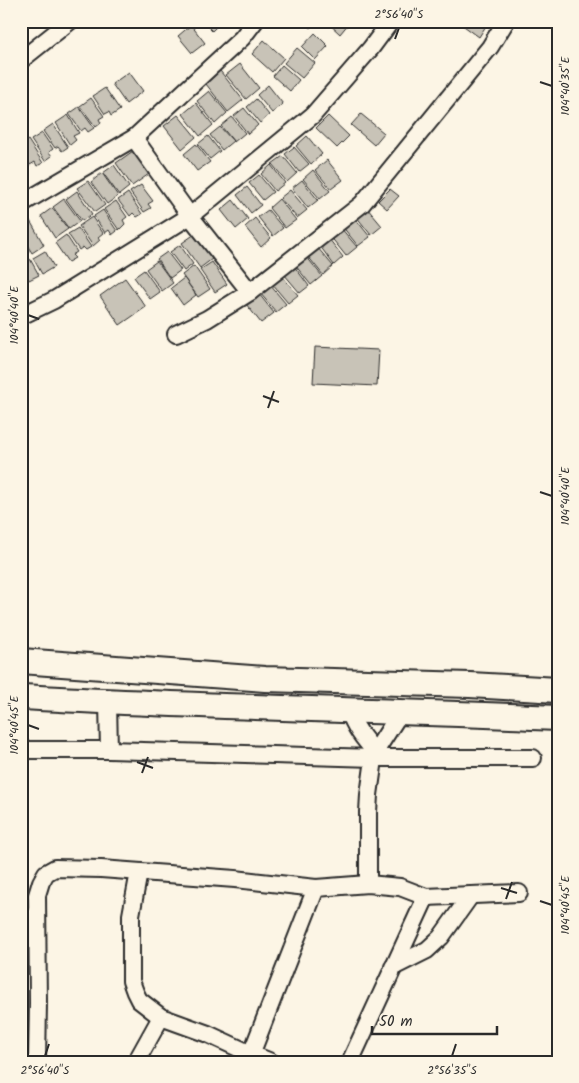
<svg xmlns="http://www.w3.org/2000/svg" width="579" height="1083" font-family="Kalam,sans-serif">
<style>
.building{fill:#c8c3b7;stroke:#2b2b2b}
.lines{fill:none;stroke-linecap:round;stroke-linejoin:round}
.street-casing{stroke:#2b2b2b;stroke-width:20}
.secondary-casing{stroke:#2b2b2b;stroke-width:28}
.street{stroke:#fcf5e5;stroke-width:16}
.secondary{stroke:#fcf5e5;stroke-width:24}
.ticks{fill:none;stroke:#2b2b2b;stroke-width:2}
.neatline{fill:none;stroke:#2b2b2b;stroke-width:2}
.ticks-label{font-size:12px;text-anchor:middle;fill:#2b2b2b}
</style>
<rect width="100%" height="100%" fill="#fcf5e5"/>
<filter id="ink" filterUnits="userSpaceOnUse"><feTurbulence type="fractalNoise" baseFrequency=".02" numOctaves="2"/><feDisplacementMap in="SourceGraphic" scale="10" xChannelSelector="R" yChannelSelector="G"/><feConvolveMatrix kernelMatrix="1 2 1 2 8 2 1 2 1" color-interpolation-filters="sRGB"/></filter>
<g filter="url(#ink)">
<!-- building -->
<g class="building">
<path d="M202 21H222L212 31Z"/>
<path d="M303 21H316L310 28Z"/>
<path d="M326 21H347L349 23 340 34Z"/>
<path d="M457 21H489L479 37Z"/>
<path d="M191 25 205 43 192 53 178 36Z"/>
<path d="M315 33 328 46 315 60 302 47Z"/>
<path d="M264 40 284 58 272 72 252 54Z"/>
<path d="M297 48 315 63 302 78 284 63Z"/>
<path d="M240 64 259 88 246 99 226 75Z"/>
<path d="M282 65 299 80 290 91 273 76Z"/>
<path d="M217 67 243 100 228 112 202 79Z"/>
<path d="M129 72 143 91 126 104 112 84Z"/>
<path d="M268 85 283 104 272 113 257 95Z"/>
<path d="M105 88 120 110 111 116 109 112 105 114 93 96Z"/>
<path d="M209 91 227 113 215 124 197 101Z"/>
<path d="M91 98 104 116 99 119 101 123 96 127 80 106Z"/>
<path d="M256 99 269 115 260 123 247 107Z"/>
<path d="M196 103 213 125 200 136 183 114Z"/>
<path d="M79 107 94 128 88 132 85 128 81 131 69 114Z"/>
<path d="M244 108 258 125 248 134 234 116Z"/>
<path d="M361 114 384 133 374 145 351 125Z"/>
<path d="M68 115 79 133 73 136 76 140 70 145 56 123Z"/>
<path d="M178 115 196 137 182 149 164 126Z"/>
<path d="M328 116 349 136 337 148 316 128Z"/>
<path d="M232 117 245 133 234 142 221 126Z"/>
<path d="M53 124 68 147 62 151 58 146 55 148 43 131Z"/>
<path d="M220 127 233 141 222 150 210 135Z"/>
<path d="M42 133 53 149 49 152 52 156 45 161 31 140Z"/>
<path d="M208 136 220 151 210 159 198 144Z"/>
<path d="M307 136 322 154 311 164 296 146Z"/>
<path d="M28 140 43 163 37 166 35 162 30 165 21 151V145Z"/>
<path d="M196 144 210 162 197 171 184 154Z"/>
<path d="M294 147 309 164 299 172 285 154Z"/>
<path d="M133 151 149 174 132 186 116 163Z"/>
<path d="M283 156 297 173 287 182 272 164Z"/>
<path d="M21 157 28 168 23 171 26 175 21 179Z"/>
<path d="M327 160 343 180 331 189 315 170Z"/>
<path d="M114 165 129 187 119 195 103 173Z"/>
<path d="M271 165 285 183 275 191 261 174Z"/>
<path d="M313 170 330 191 320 199 303 179Z"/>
<path d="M102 173 118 196 107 204 91 182Z"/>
<path d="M259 175 273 192 263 200 249 183Z"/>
<path d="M302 180 318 200 308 208 292 188Z"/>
<path d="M88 181 105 205 95 212 77 188Z"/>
<path d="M141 185 153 201 148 204 151 208 144 212 130 192Z"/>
<path d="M247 187 261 205 251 213 237 195Z"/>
<path d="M390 189 399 196 387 209 378 201Z"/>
<path d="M290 190 307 210 297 218 280 198Z"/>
<path d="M77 191 92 214 82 221 66 199Z"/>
<path d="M128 193 142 214 137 217 133 213 130 216 118 200Z"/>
<path d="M64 199 80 221 69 229 53 207Z"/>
<path d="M279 199 296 220 285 228 269 208Z"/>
<path d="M233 200 248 219 236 229 221 210Z"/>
<path d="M116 201 127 217 123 220 125 224 119 230 104 209Z"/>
<path d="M52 208 68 229 55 238 41 216Z"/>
<path d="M367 208 382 226 371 235 356 216Z"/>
<path d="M103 210 117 231 112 235 109 230 105 233 94 216Z"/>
<path d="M268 210 283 228 273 236 258 217Z"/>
<path d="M92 217 103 233 98 237 100 240 93 246 79 226Z"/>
<path d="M354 217 370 237 358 246 342 226Z"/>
<path d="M255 218 271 238 261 247 245 227Z"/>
<path d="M29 219 44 245 32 253 21 235V223Z"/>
<path d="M340 227 357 247 346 256 330 236Z"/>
<path d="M78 228 91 247 86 250 83 247 79 250 68 234Z"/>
<path d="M195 234 212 259 200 268 182 243Z"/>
<path d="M66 235 77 252 72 255 75 258 68 262 55 243Z"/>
<path d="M21 238 29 251 21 256Z"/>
<path d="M329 239 343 257 334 265 320 246Z"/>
<path d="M180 245 193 264 184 271 170 252Z"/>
<path d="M317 247 333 266 323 275 307 255Z"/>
<path d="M45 251 54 267 42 274 33 258Z"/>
<path d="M167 252 181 270 170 278 157 259Z"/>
<path d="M306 256 322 276 311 285 295 265Z"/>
<path d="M30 259 39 275 29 280 21 267V264Z"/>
<path d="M157 261 173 283 162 291 146 269Z"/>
<path d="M212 262 227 284 215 292 200 270Z"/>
<path d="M194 266 210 289 198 297 182 275Z"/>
<path d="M294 266 309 286 300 293 284 274Z"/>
<path d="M144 270 160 292 150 299 134 277Z"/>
<path d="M282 276 298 295 288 303 272 284Z"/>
<path d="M125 278 146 307 120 325 100 296Z"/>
<path d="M184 278 196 295 183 305 171 288Z"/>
<path d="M270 285 286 304 276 312 260 293Z"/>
<path d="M259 294 274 313 261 323 246 304Z"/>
<path d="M315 347 379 350 377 386 313 383Z"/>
</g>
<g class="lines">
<!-- street casing -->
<g class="street-casing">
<g id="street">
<path d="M21 60 70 21"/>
<path d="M134 138 190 216 250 292"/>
<path d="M21 204 134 138 242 38 255 21"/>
<path d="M21 316 54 300 190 216 313 115 371 48 391 21"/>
<path d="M176 334 207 319 250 292 362 204 490 47 506 21"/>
<path d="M108 702 109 750"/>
<path d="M349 710C354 727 364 739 375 752"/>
<path d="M21 750H109L374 758H533"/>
<path d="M139 872 131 915V981L135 992 139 1000 161 1017 208 1034 251 1054 271 1062"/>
<path d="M368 884V812L369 795 375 752 400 713"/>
<path d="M393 967 427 950 441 937 471 895"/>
<path d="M37 1062 38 1003 37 895 41 882 46 873 55 868 101 869 235 879 316 888 368 884 400 887 426 897 519 893"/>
<path d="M136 1062 161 1017"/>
<path d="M248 1062 316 888"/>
<path d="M350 1062 426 897"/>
</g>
</g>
<!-- secondary casing -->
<g class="secondary-casing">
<g id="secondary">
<path d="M21 661 265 679 470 685 558 690"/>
<path d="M21 697C200 707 379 710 558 718"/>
</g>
</g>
<!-- street -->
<use href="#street" class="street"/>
<!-- secondary -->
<use href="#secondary" class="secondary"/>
</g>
</g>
<!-- ticks -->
<path class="ticks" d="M395 39 399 28M540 82 552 86M28 315 39 319M263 396 279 402M268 408 274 391M540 492 552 496M28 725 39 729M137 762 153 768M142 773 148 757M501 888 517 893M506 899 512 882M540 901 552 905M45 1056 49 1044M452 1056 456 1044"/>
<!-- margin -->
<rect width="579" height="1083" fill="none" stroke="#fcf5e5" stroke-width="55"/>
<!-- scale -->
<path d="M372 1026v8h125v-8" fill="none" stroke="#2b2b2b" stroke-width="2.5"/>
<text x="379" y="1026" font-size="15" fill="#2b2b2b" stroke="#fcf5e5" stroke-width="4" paint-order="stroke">50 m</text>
<rect x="28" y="28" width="524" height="1028" class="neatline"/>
<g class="ticks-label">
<text x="399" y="18">2°56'40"S</text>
<text transform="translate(565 86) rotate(-90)" y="4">104°40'35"E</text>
<text transform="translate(14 315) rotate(-90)" y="4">104°40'40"E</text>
<text transform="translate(565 496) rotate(-90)" y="4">104°40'40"E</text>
<text transform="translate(14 725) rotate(-90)" y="4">104°40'45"E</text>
<text transform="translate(565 905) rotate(-90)" y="4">104°40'45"E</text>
<text x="45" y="1074">2°56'40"S</text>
<text x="452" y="1074">2°56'35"S</text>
</g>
</svg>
